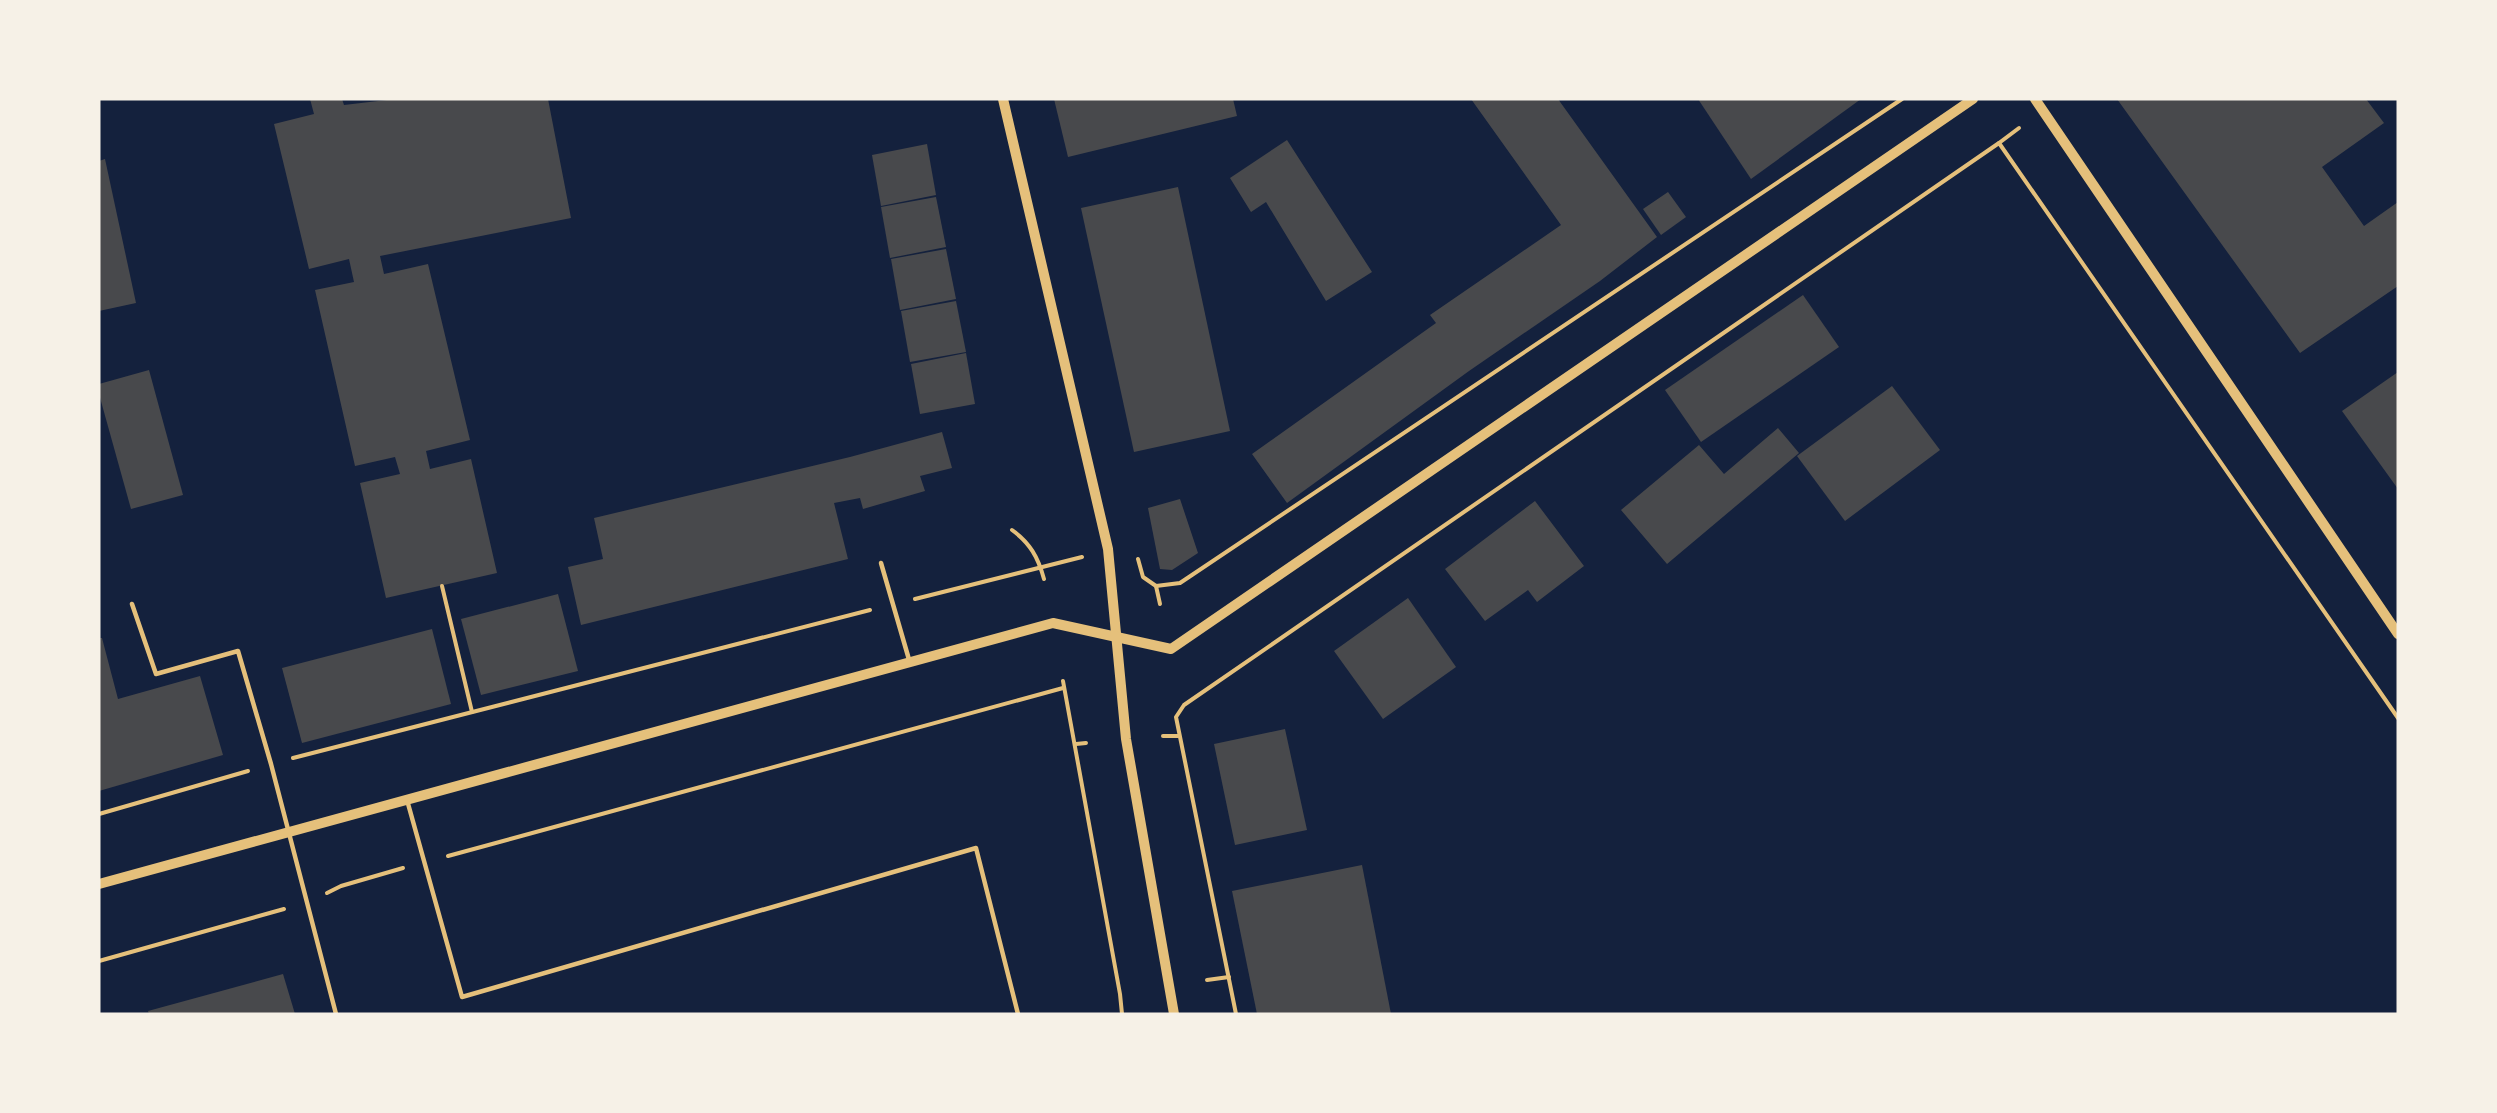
<svg xmlns="http://www.w3.org/2000/svg" width="2497" height="1113" font-family="'Exo 2',sans-serif">
<style>
.building{fill:#48494c}
.lines{fill:none;stroke-linecap:round;stroke-linejoin:round}
.path{stroke:#e5c07b;stroke-width:4}
.service{stroke:#e5c07b;stroke-width:4.5}
.tertiary{stroke:#e5c07b;stroke-width:10}
</style>
<rect width="100%" height="100%" fill="#14213d"/>
<!-- building -->
<g class="building">
<path d="M310 99H342L344 105 395 99H548L571 218 380 256 384 274 428 264 470 440 426 451 430 469 471 459 497 573 386 598 360 483 400 474 395 457 355 466 315 290 354 282 349 259 309 269 274 124 314 114Z"/>
<path d="M1054 99H1233L1237 116 1068 157Z"/>
<path d="M1471 99H1558L1657 237 1600 281 1469 371 1287 503 1252 454 1436 323 1430 315 1561 225Z"/>
<path d="M1698 99H1861L1751 179Z"/>
<path d="M2117 99H2366L2384 123 2322 167 2364 226 2398 202V286L2300 353Z"/>
<path d="M1287 140 1372 272 1326 301 1266 202 1251 212 1230 178Z"/>
<path d="M927 144 936 195 881 206 872 155Z"/>
<path d="M105 159 136 303 99 311V161Z"/>
<path d="M1178 187 1230 431 1134 452 1081 208Z"/>
<path d="M1668 192 1686 217 1661 235 1643 209Z"/>
<path d="M936 197 946 247 890 258 881 207Z"/>
<path d="M946 249 956 299 900 310 891 259Z"/>
<path d="M1803 295 1839 347 1701 442 1665 390Z"/>
<path d="M956 301 966 352 910 362 901 311Z"/>
<path d="M966 353 975 404 920 414 911 364Z"/>
<path d="M149 370 183 495 131 509 99 394V384Z"/>
<path d="M2398 372V489L2342 411Z"/>
<path d="M1892 386 1940 450 1845 521 1797 456Z"/>
<path d="M1778 428 1799 453 1667 564 1621 510 1699 445 1724 474Z"/>
<path d="M942 432 952 468 920 476 925 491 863 509 860 498 834 503 848 559 581 625 568 567 603 559 594 518 850 457Z"/>
<path d="M1180 499 1198 553 1172 570 1160 569 1148 508Z"/>
<path d="M1535 501 1584 566 1537 602 1528 590 1485 621 1445 569Z"/>
<path d="M558 594 578 671 481 695 461 619Z"/>
<path d="M1408 598 1456 667 1383 719 1334 651Z"/>
<path d="M432 629 451 704 302 743 282 668Z"/>
<path d="M99 638H102L118 699 200 676 223 755 99 791Z"/>
<path d="M1285 729 1307 830 1235 845 1214 744Z"/>
<path d="M1362 865 1391 1014H1257L1232 891Z"/>
<path d="M283 974 295 1014H149L148 1011Z"/>
</g>
<g class="lines">
<!-- path -->
<g class="path">
<path d="M1999 143 2019 128"/>
<path d="M1012 530C1030 543 1038 557 1044 579"/>
<path d="M1138 559 1143 577 1156 586 1180 583 1902 99"/>
<path d="M442 586 472 712"/>
<path d="M1156 586 1160 604"/>
<path d="M915 599 1082 557"/>
<path d="M1063 681 1120 994 1122 1014"/>
<path d="M1163 736H1179"/>
<path d="M1076 744 1086 743"/>
<path d="M293 758 870 610"/>
<path d="M99 814 248 771"/>
<path d="M448 856 1063 688"/>
<path d="M327 893 341 886 403 868"/>
<path d="M99 961 284 909"/>
<path d="M1207 980 1229 977"/>
<path d="M1236 1014 1176 717 1184 705 1999 143 2398 718"/>
</g>
<!-- service -->
<g class="service">
<path d="M881 563 910 663"/>
<path d="M132 604 156 674 238 651 271 764 336 1014"/>
<path d="M407 800 462 997 976 848 1018 1014"/>
</g>
<!-- tertiary -->
<g class="tertiary">
<path d="M1003 99 1108 549 1126 739 1174 1014"/>
<path d="M2035 99 2398 634"/>
<path d="M99 884 1053 623 1171 649 1973 99"/>
</g>
</g>
<!-- border -->
<rect width="2497" height="1113" fill="none" stroke="#f6f1e7" stroke-width="201"/>
</svg>
